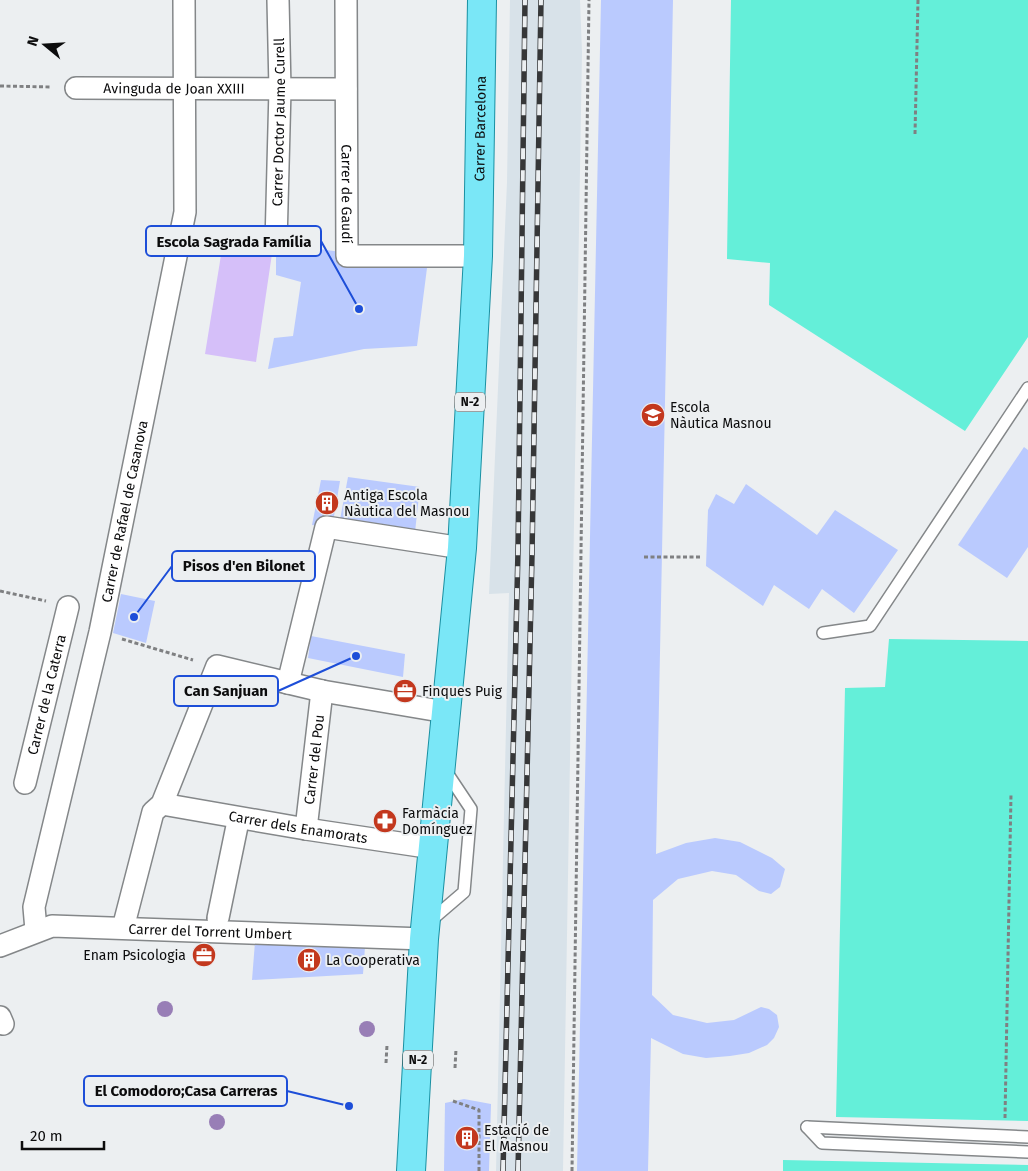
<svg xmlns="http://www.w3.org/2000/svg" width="1028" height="1171" font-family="'Fira Sans',sans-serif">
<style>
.built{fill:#d8e2e9}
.green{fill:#d5bff9}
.water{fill:#64efd9}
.building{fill:#bacafe}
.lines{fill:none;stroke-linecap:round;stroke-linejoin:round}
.lane-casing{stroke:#848789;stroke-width:14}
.street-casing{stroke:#848789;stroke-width:24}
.primary-casing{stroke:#1a90a2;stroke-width:30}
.path{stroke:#7f8082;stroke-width:3;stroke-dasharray:4 2.5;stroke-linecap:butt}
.lane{stroke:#fff;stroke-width:11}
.street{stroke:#fff;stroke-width:21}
.primary{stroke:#7ae7f7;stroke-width:28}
.rail-casing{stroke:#363738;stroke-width:5.5}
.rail{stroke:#eceff1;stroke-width:4;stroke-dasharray:11;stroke-linecap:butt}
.tree{fill:#987eb6}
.labels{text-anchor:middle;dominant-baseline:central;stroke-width:4;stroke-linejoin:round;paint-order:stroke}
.shield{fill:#eceff1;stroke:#4f5051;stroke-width:1}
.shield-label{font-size:12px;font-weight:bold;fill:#0c0c0d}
.street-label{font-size:14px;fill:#0c0c0d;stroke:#eceff1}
.poi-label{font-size:14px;fill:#0c0c0d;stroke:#eceff1;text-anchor:start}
.leader{fill:none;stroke:#1d4ed8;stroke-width:2}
.callout-dot{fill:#1d4ed8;stroke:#eceff1;stroke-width:2}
.callout{fill:#eceff1;stroke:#1d4ed8;stroke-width:2}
.callout-label{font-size:15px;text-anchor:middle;font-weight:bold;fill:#0c0c0d}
</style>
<rect width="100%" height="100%" fill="#eceff1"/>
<!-- built -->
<path class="built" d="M510 0H580L582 52 563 1171H496L509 593 489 594 507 182Z"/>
<!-- green -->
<path class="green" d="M273 247 256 362 205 354 222 249Z"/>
<!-- water -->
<g class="water">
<path d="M731 0H1028V337L965 431 769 305 770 263 727 259Z"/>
<path d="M889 639 1028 641V1121L836 1117 845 688 885 687Z"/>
<path d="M783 1160 1028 1165V1171H783Z"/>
</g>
<!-- building -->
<g class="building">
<path d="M601 0H673L656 854 686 843 715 838 740 842 772 858 785 869 780 887 771 894 759 891 736 875 712 871 678 879 653 900 652 995 673 1015 707 1023 734 1020 761 1007 769 1009 777 1015 779 1027 774 1038 767 1045 749 1053 730 1056 706 1058 683 1054 651 1038 648 1171H577Z"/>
<path d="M276 243 341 252 340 260 427 268 417 346 364 349 268 369 274 338 293 336 301 282 276 275Z"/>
<path d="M1024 447 1028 450V547L1007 578 958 545Z"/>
<path d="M348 477 420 487 414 541 339 525Z"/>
<path d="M321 480 340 481 332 528 312 525Z"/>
<path d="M746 484 817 535 835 510 898 550 854 613 822 589 809 609 774 585 763 606 706 566 708 510 716 494 734 504Z"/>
<path d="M121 594 155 601 146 643 113 633Z"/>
<path d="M311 636 405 654 403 677 308 658Z"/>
<path d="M255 942 365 947 363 974 252 980Z"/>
<path d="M464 1099 491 1104 489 1171H444L445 1103Z"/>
</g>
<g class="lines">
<!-- lane casing -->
<g class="lane-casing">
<g id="lane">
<path d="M823 633 870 626 1028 388"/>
<path d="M429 922 464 892 471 809 445 770"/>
<path d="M807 1127 822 1143 1028 1152"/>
<path d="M807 1127 1028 1137"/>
</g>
</g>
<!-- street casing -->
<g class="street-casing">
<g id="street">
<path id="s1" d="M346 0 347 256H478"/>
<path id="s2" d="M76 88 346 89"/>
<path id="s3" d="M276 243 280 89 278 0"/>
<path d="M288 683 326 527 462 548"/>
<path id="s4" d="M25 783 68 607"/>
<path id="s5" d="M162 804 306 829 433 848"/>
<path id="s6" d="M306 829 322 691"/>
<path d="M218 918 237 826"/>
<path d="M123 928 153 812 162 804 217 666 322 691 446 712"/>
<path id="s7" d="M36 930 34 907 100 632 185 212 184 0"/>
<path id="s8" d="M0 946 52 926 424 939"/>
<path d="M0 1017 3 1024"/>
</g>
</g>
<!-- primary casing -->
<g class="primary-casing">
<g id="primary">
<path id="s9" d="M411 1171 424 939 462 548 478 256 482 0"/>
</g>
</g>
<!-- path -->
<g class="path">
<path d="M0 86 52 87"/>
<path d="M915 134 918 0"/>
<path d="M644 557H701"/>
<path d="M0 591 46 601"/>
<path d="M122 639 193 660"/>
<path d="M386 1063 387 1045"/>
<path d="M455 1068 456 1049"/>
<path d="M453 1101 479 1110V1171"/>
<path d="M1005 1118 1011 794"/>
<path d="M572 1171 589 0"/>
</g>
<!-- lane -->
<use href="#lane" class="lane"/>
<!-- street -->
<use href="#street" class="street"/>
<!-- primary -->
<use href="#primary" class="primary"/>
<!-- rail casing -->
<g class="rail-casing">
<g id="rail">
<path d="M503 1171 518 551 525 0"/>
<path d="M518 1171 532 555 541 0"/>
</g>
</g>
<!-- rail -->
<use href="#rail" class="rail"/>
</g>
<!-- trees -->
<g class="tree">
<circle cx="165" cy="1009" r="8"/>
<circle cx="367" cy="1029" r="8"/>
<circle cx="217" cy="1122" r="8"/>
</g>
<!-- icons -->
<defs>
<g id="university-disc" transform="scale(1.25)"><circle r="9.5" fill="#c3381e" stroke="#eceff1"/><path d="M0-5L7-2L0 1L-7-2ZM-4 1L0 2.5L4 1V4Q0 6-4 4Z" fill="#fff"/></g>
<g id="building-disc" transform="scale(1.25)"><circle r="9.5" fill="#c3381e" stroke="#eceff1"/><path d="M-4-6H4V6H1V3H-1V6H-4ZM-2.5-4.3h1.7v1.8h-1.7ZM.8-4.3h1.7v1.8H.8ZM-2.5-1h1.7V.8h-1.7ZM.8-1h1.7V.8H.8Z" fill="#fff"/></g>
<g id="office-disc" transform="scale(1.25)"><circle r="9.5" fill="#c3381e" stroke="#eceff1"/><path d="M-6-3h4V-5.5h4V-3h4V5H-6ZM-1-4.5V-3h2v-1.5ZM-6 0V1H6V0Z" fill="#fff"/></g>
<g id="pharmacy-disc" transform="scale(1.25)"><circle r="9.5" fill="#c3381e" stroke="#eceff1"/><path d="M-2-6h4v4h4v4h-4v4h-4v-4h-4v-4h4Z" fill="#fff"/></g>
</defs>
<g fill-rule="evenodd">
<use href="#university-disc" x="653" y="415"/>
<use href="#building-disc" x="327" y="503"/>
<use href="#office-disc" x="405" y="691"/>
<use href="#pharmacy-disc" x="385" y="821"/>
<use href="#office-disc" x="204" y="955"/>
<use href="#building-disc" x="309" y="960"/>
<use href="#building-disc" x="467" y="1138"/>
</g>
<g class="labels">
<!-- shield labels -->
<g class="shield">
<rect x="455" y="392.5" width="30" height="19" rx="4"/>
<rect x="403" y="1050.5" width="30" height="19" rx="4"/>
</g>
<g class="shield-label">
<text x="470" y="402">N-2</text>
<text x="418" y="1060">N-2</text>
</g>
<!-- street labels -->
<g class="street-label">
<text stroke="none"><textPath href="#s2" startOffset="98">Avinguda de Joan XXIII</textPath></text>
<text stroke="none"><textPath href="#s3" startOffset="121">Carrer Doctor Jaume Curell</textPath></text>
<text stroke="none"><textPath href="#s9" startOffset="1045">Carrer Barcelona</textPath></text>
<text stroke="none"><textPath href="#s1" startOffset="194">Carrer de Gaudí</textPath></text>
<text stroke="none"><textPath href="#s7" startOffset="429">Carrer de Rafael de Casanova</textPath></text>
<text stroke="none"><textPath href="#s4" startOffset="91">Carrer de la Caterra</textPath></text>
<text stroke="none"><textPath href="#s6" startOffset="70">Carrer del Pou</textPath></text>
<text stroke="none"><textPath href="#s5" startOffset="138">Carrer dels Enamorats</textPath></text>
<text stroke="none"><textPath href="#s8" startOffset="214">Carrer del Torrent Umbert</textPath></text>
</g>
<!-- poi labels -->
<g class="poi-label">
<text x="670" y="407">Escola<tspan x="670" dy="16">Nàutica Masnou</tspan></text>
<text x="344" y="495">Antiga Escola<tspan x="344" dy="16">Nàutica del Masnou</tspan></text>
<text x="422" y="691">Finques Puig</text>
<text x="402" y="813">Farmàcia<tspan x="402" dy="16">Domínguez</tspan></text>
<text x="186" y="955" text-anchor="end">Enam Psicologia</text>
<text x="326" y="960">La Cooperativa</text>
<text x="484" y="1130">Estació de<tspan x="484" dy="16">El Masnou</tspan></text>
</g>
</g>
<!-- callouts -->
<path class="leader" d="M359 309L321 241M134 617L172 566M356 656L278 691M349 1106L287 1091"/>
<g class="callout-dot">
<circle cx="359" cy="309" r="5"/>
<circle cx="134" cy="617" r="5"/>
<circle cx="356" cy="656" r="5"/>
<circle cx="349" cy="1106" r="5"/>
</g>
<g class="callout">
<rect x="146" y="226" width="175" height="30" rx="5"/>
<rect x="172" y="551" width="143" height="30" rx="5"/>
<rect x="174" y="676" width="104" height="30" rx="5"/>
<rect x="84" y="1076" width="203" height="30" rx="5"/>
</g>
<g class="callout-label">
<text x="234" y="247">Escola Sagrada Família</text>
<text x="244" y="571">Pisos d'en Bilonet</text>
<text x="226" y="696">Can Sanjuan</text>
<text x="186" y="1096">El Comodoro;Casa Carreras</text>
</g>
<!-- north arrow -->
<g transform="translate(45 45) rotate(288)" stroke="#eceff1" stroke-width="4" paint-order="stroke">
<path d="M0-4L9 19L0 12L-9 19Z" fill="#0c0c0d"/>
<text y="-8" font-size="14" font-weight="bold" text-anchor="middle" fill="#0c0c0d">N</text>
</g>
<!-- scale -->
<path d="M22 1141v8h82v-8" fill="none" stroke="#0c0c0d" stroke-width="2.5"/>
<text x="30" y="1141" font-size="15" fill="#0c0c0d" stroke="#eceff1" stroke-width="4" paint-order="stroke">20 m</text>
</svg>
